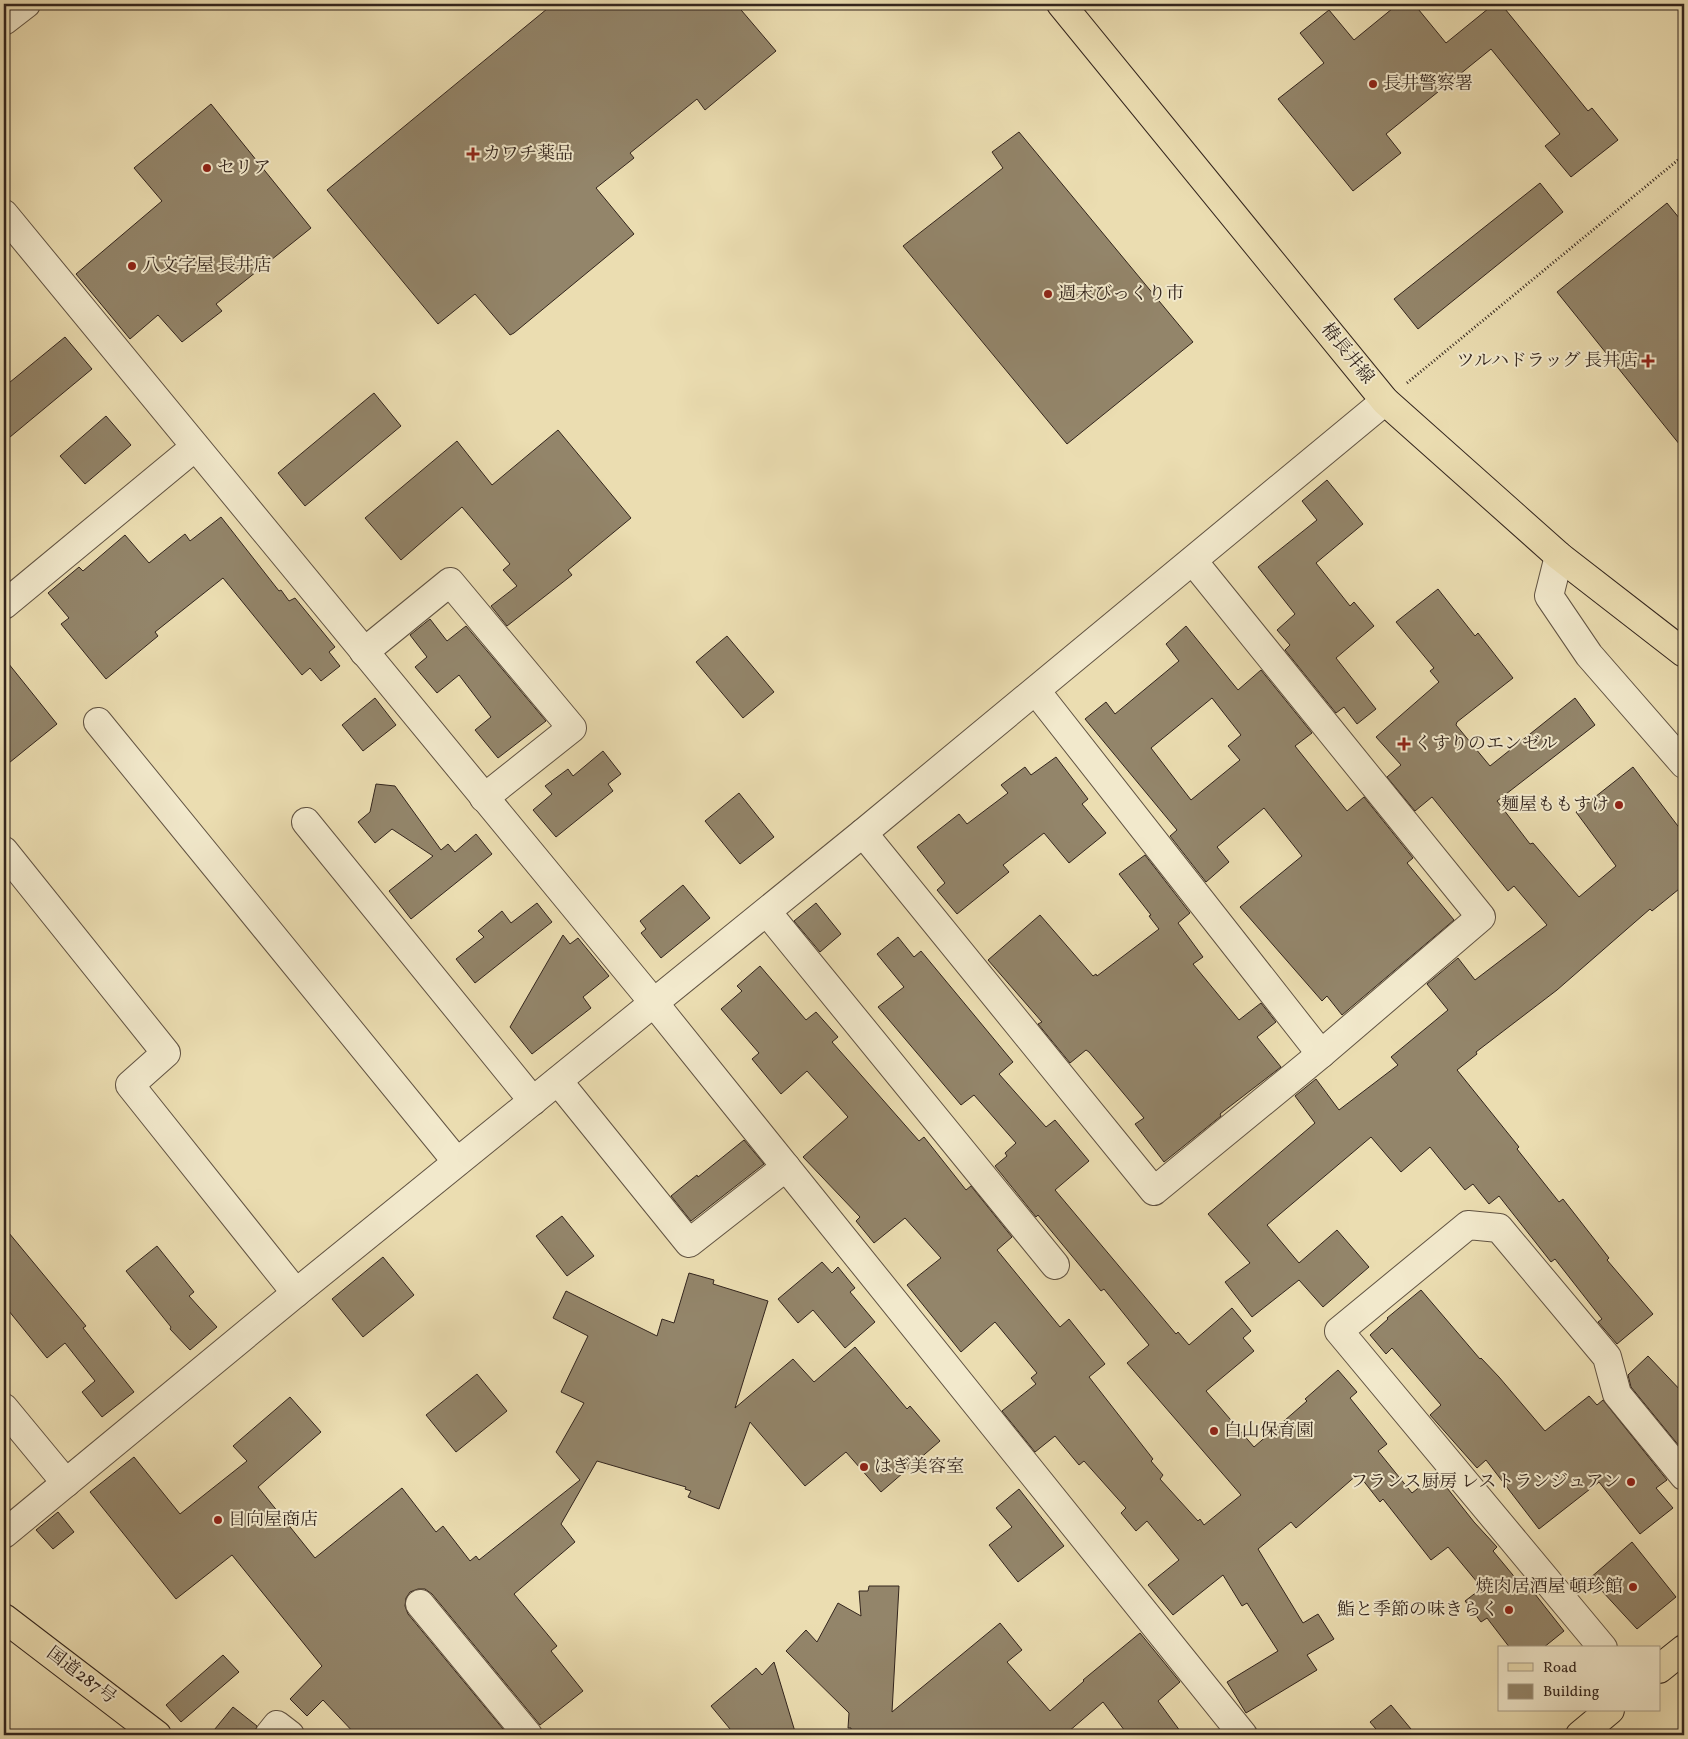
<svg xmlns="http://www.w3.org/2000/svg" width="1688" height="1739" font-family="Vollkorn,'Noto Serif JP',serif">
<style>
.building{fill:#93856a;stroke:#33251d;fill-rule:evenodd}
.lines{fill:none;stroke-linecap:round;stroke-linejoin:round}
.minor-casing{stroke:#615342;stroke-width:30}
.major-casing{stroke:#33251d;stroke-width:30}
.highway-casing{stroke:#33251d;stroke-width:30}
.path{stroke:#33251d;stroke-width:3;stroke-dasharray:1 2.5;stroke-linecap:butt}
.minor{stroke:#f2e9cc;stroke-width:28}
.major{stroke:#ebddb1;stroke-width:28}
.highway{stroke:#ebddb1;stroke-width:28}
.poi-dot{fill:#8f2418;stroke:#f2e9cc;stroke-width:2}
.labels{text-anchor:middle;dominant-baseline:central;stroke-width:4;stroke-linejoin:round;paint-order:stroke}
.poi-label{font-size:18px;fill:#33251d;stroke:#f2e9cc;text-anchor:start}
.street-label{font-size:18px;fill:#33251d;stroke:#f2e9cc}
</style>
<rect width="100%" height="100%" fill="#ebddb1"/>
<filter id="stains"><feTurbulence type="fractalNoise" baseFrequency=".004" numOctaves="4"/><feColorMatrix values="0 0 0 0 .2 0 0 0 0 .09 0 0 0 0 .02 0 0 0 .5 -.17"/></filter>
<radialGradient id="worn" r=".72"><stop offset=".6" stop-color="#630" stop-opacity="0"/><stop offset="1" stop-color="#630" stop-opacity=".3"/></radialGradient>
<!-- building -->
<g class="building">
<path d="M553 4H736L776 51 705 110 697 99 630 153 634 158 596 188 634 234 514 333 510 335 475 294 438 324 327 190Z"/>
<path d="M1398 4H1414L1446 43 1494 4H1501L1588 111 1592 108 1618 140 1571 177 1545 146 1560 134 1491 49 1386 134 1401 153 1353 191 1278 99 1324 63 1300 33 1329 10 1354 40Z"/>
<path d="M211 104 311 228 216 304 222 311 182 342 158 315 130 339 76 274 162 201 134 168Z"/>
<path d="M1019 132 1193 342 1067 444 903 246 1003 168 992 152Z"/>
<path d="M1540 183 1563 212 1418 329 1394 299Z"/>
<path d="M1667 203 1684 224V450L1557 292Z"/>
<path d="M65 337 92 369 4 442V387Z"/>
<path d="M374 393 401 426 305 506 278 473Z"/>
<path d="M106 416 131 445 85 484 60 456Z"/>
<path d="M558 430 631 518 568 570 572 575 507 626 491 606 517 586 503 570 510 564 462 507 401 560 365 518 457 441 492 485Z"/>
<path d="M1327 480 1363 524 1316 563 1350 606 1354 602 1374 626 1336 658 1376 709 1357 724 1344 707 1336 713 1285 650 1290 645 1277 630 1295 614 1258 567 1317 520 1302 501Z"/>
<path d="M221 517 279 591 281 590 289 601 295 598 335 647 329 652 340 666 321 681 310 668 302 675 223 578 155 632 158 636 106 679 61 624 69 618 48 593 79 567 83 571 125 535 149 563 185 534 190 541Z"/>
<path d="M1438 589 1475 636 1478 633 1513 678 1457 722 1456 725 1490 766 1575 698 1595 725 1497 801 1530 844 1533 843 1579 897 1616 866 1576 812 1633 767 1684 834V885L1652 911 1650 909 1557 990 1476 1052 1477 1054 1457 1070 1519 1147 1517 1149 1559 1202 1563 1199 1609 1258 1607 1260 1653 1314 1617 1344 1598 1322 1602 1319 1555 1259 1551 1262 1499 1196 1489 1204 1473 1184 1465 1190 1430 1147 1401 1172 1371 1137 1267 1225 1299 1263 1337 1230 1369 1267 1323 1307 1299 1280 1252 1317 1225 1282 1250 1263 1208 1214 1315 1123 1295 1096 1316 1079 1339 1110 1398 1065 1391 1057 1448 1010 1427 984 1458 958 1475 980 1547 925 1514 886 1508 891 1432 797 1415 811 1387 777 1401 765 1376 737 1439 682 1430 671 1434 668 1396 622Z"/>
<path d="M430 619 447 641 466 626 546 721 498 758 475 730 491 717 459 675 437 693 415 667 427 657 410 635Z"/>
<path d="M1186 626 1238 690 1261 670 1312 733 1295 746 1347 811 1364 797 1413 858 1407 863 1454 920 1342 1015 1327 996 1322 1001 1240 907 1302 856 1264 808 1217 847 1229 862 1206 882 1170 836 1177 830 1085 719 1106 702 1115 714 1179 661 1166 644ZM1212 698 1241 735 1228 746 1240 760 1191 800 1151 748Z"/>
<path d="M727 636 774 692 743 718 696 662Z"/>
<path d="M4 658 57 724 4 767Z"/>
<path d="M375 698 396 725 363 751 342 725Z"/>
<path d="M603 751 621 774 608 784 613 791 556 837 533 810 552 794 545 786 568 769 573 776Z"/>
<path d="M1056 757 1088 799 1082 804 1106 833 1069 863 1044 833 1003 865 1009 872 957 914 937 890 945 883 917 847 959 814 967 824 1008 793 1001 785 1025 767 1031 775Z"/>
<path d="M376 784 395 786 441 850 448 844 455 852 476 834 492 854 411 919 389 891 433 856 392 829 375 843 358 822 370 812Z"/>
<path d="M739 793 774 837 740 864 705 821Z"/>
<path d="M1145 855 1190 913 1178 923 1203 957 1193 964 1239 1020 1261 1003 1276 1022 1257 1037 1281 1067 1220 1114 1221 1116 1164 1162 1135 1124 1144 1118 1089 1052 1086 1050 1070 1063 1038 1024 1042 1022 988 960 1040 915 1093 976 1096 974 1097 976 1159 929 1149 916 1151 915 1119 874Z"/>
<path d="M683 885 710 918 661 958 641 933 646 929 640 921Z"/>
<path d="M537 903 552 922 475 983 456 959 484 937 478 931 502 911 511 923Z"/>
<path d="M816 903 841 934 820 952 794 921Z"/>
<path d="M563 935 570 944 578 938 609 976 583 997 591 1008 532 1054 510 1027Z"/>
<path d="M898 937 914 957 921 951 1013 1062 999 1074 1046 1127 1055 1120 1089 1161 1055 1190 1176 1334 1178 1332 1189 1345 1232 1308 1251 1331 1243 1338 1254 1351 1206 1391 1254 1447 1307 1401 1305 1399 1338 1370 1357 1392 1350 1398 1387 1444 1378 1451 1412 1493 1436 1474 1474 1522 1497 1547 1493 1551 1527 1592 1531 1589 1564 1631 1543 1648H1510L1487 1618 1481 1622 1465 1601 1482 1588 1448 1547 1431 1560 1383 1499 1380 1502 1358 1474 1296 1528 1291 1522 1258 1549 1303 1623 1318 1614 1334 1639 1307 1655 1317 1670 1246 1713 1227 1682 1278 1651 1247 1603 1242 1606 1223 1575 1173 1615 1148 1585 1179 1560 1147 1521 1136 1531 1121 1513 1126 1508 1084 1461 1079 1465 1055 1436 1035 1452 1002 1411 1036 1384 1031 1378 1037 1373 995 1322 961 1352 907 1285 941 1258 905 1218 874 1243 856 1221 860 1217 803 1157 848 1117 807 1071 781 1094 752 1059 759 1053 721 1009 742 991 737 986 760 966 806 1020 816 1012 838 1037 832 1042 919 1141 924 1137 966 1190 971 1186 1012 1237 997 1250 1060 1327 1069 1319 1105 1364 1089 1377 1153 1459 1151 1461 1163 1475 1160 1479 1198 1521 1200 1519 1204 1525 1241 1495 1127 1363 1149 1345 1104 1289 1101 1291 1038 1215 1036 1217 995 1166 1007 1156 1005 1153 1016 1143 974 1095 961 1105 878 1007 904 987 877 954Z"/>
<path d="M744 1140 764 1164 691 1221 671 1196 697 1175 698 1177Z"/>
<path d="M562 1216 594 1256 567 1276 536 1236Z"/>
<path d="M4 1227 86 1326 83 1328 134 1392 102 1417 82 1392 95 1381 65 1343 47 1358 4 1305Z"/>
<path d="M157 1246 194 1292 189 1296 217 1327 190 1350 170 1329 171 1327 126 1271Z"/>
<path d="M383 1257 414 1295 363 1337 332 1299Z"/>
<path d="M822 1262 832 1273 838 1267 855 1288 850 1292 875 1322 845 1348 813 1310 798 1323 778 1299Z"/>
<path d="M689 1273 714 1280 713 1284 768 1301 735 1408 793 1359 814 1382 855 1347 907 1409 910 1406 940 1441 881 1492 846 1452 805 1486 750 1422 719 1509 688 1497 691 1491 685 1489 686 1487 597 1461 561 1524 575 1542 514 1594 557 1646 551 1651 583 1691 540 1725 432 1594 425 1589H418L410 1592 406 1598 405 1606 408 1614 508 1735H356L323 1700 307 1716 290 1699 322 1666 232 1555 176 1599 90 1492 134 1457 180 1514 247 1461 233 1446 290 1397 321 1432 258 1487 315 1558 402 1488 436 1532 443 1526 470 1561 476 1556 479 1560 580 1480 556 1452 584 1403 561 1392 588 1336 553 1318 566 1291 657 1336 662 1319 674 1323Z"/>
<path d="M1421 1290 1480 1359 1481 1358 1499 1377 1545 1431 1589 1396 1597 1405 1603 1400 1667 1480 1656 1488 1673 1508 1640 1534 1599 1482 1539 1529 1486 1460 1477 1468 1430 1415 1441 1405 1392 1348 1386 1354 1370 1335 1388 1319 1387 1318Z"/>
<path d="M1648 1356 1684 1394V1452L1631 1387 1628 1375Z"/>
<path d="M477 1374 507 1411 456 1452 426 1415Z"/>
<path d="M1019 1489 1064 1546 1018 1582 989 1545 1012 1527 996 1508Z"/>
<path d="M58 1512 74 1532 53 1549 36 1530Z"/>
<path d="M1632 1542 1676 1597 1637 1629 1590 1578Z"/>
<path d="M869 1586H899L892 1712 1000 1623 1022 1650 1007 1662 1050 1711 1084 1681 1083 1680 1140 1633 1180 1682 1158 1701 1183 1735H1128L1103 1702 1068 1732 1071 1735H851V1728H848L849 1713 786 1651 806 1630 817 1642 838 1603 861 1616 859 1591H868Z"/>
<path d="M223 1655 239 1672 181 1722 166 1705Z"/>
<path d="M774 1662 796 1735H732L730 1729 711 1706 756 1668 762 1675Z"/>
<path d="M1391 1705 1416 1735H1381L1370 1722Z"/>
<path d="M233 1707 257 1726 254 1735H210Z"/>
</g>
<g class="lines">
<!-- minor casing -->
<g class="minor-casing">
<g id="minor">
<path d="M4 21 26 4"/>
<path d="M4 214 654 1003 1243 1735"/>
<path d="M1559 556 1549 596 1589 655 1684 764"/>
<path d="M4 605 195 447"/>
<path d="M364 652 450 582 572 728 484 798"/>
<path d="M1036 691 1321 1054"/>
<path d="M98 722 457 1162"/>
<path d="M306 822 533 1101"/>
<path d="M863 833 1154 1191 1321 1054 1481 917 1193 561"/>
<path d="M4 851 166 1053 130 1085 296 1293"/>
<path d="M767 912 1055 1265"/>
<path d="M558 1081 689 1243 786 1167"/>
<path d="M4 1408 66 1483"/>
<path d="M4 1534 296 1293 863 833 1385 401"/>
<path d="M420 1604 528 1735"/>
<path d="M1603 1648 1339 1331 1468 1225 1499 1228 1607 1357 1617 1394 1684 1476"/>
<path d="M269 1735 277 1725 290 1735"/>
</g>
</g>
<!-- major casing -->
<g class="major-casing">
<g id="major">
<path d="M1061 4 1385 401 1559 556 1684 653"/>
<path d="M1659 1669 1684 1649"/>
<path d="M1580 1735 1610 1710"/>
</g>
</g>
<!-- highway casing -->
<g class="highway-casing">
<path id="highway" d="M4 1618 157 1735"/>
</g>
<!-- path -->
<path class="path" d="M1407 383 1684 155"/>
<!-- minor -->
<use href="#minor" class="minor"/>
<!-- major -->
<use href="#major" class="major"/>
<!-- highway -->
<use href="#highway" class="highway"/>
</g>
<!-- markers -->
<g class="poi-dot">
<circle cx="1373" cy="84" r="5"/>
<path d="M470.5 146.5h5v5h5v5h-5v5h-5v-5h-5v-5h5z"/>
<circle cx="207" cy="168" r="5"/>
<circle cx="132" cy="266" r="5"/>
<circle cx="1048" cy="294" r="5"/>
<path d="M1645.5 353.5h5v5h5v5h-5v5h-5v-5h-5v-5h5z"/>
<path d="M1401.5 736.5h5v5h5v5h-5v5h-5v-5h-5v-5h5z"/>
<circle cx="1619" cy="805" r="5"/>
<circle cx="1214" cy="1431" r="5"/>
<circle cx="864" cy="1467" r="5"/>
<circle cx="1631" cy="1482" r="5"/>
<circle cx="218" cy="1520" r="5"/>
<circle cx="1633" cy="1587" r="5"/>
<circle cx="1509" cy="1610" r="5"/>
</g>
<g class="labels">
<!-- poi labels -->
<g class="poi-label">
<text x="1383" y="84">長井警察署</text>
<text x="483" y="154">カワチ薬品</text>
<text x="217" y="168">セリア</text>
<text x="142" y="266">八文字屋 長井店</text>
<text x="1058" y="294">週末びっくり市</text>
<text x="1638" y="361" text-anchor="end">ツルハドラッグ 長井店</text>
<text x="1414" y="744">くすりのエンゼル</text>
<text x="1609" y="805" text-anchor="end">麺屋ももすけ</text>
<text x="1224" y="1431">白山保育園</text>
<text x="874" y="1467">はぎ美容室</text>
<text x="1621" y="1482" text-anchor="end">フランス厨房 レストランジュアン</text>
<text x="228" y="1520">日向屋商店</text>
<text x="1623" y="1587" text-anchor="end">焼肉居酒屋 頓珍館</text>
<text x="1499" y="1610" text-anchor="end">鮨と季節の味きらく</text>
</g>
<!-- street labels -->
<g class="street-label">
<text transform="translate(1347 354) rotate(51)">椿長井線</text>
<text transform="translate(81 1676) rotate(37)">国道287号</text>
</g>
</g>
<!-- margin -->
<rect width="1688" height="1739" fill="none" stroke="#ebddb1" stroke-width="20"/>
<rect x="5" y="5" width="1678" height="1729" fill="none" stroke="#33251d" stroke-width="2.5"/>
<rect x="10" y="10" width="1668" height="1719" fill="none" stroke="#33251d"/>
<!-- legend -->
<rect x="1498" y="1646" width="162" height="65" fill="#f2e9cc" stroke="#a69b86"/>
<rect x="1508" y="1663" width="25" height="8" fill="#ebddb1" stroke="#a69b86"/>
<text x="1543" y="1672" font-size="15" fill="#33251d">Road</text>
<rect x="1508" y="1684" width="25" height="15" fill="#93856a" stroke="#a69b86"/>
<text x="1543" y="1696" font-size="15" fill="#33251d">Building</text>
<rect width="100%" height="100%" filter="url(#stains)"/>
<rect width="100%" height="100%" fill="url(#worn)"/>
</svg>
